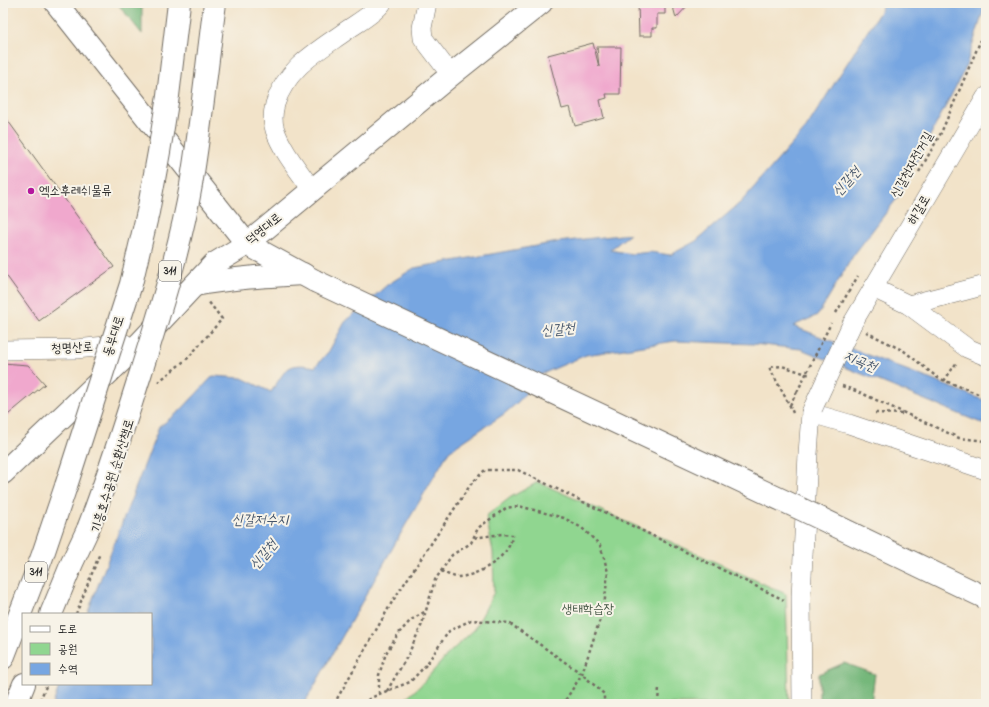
<svg xmlns="http://www.w3.org/2000/svg" width="989" height="707" font-family="'Indie Flower','Poor Story',sans-serif">
<style>
.green{fill:#90d690;stroke:#5e805e}
.forest{fill:#74b77a;stroke:#507152}
.water{fill:#77a6e1;stroke:#516886}
.building{fill:#f0a8cd}
.lines{fill:none;stroke-linecap:round;stroke-linejoin:round}
.minor-casing{stroke:#716b62;stroke-width:20}
.secondary-casing{stroke:#716b62;stroke-width:24}
.primary-casing{stroke:#716b62;stroke-width:24}
.trunk-casing{stroke:#716b62;stroke-width:24}
.path{stroke:#716b62;stroke-width:2.5;stroke-dasharray:3 3;stroke-linecap:butt}
.minor{stroke:#fff;stroke-width:19}
.secondary{stroke:#fff;stroke-width:22}
.primary{stroke:#fff;stroke-width:22}
.trunk{stroke:#fff;stroke-width:22}
.minor-bridge-casing{stroke:#716b62;stroke-width:20;stroke-linecap:butt}
.secondary-bridge-casing{stroke:#716b62;stroke-width:24;stroke-linecap:butt}
.trunk-bridge-casing{stroke:#716b62;stroke-width:24;stroke-linecap:butt}
.path-bridge{stroke:#716b62;stroke-width:2.5;stroke-dasharray:3 3;stroke-linecap:butt}
.minor-bridge{stroke:#fff;stroke-width:19}
.secondary-bridge{stroke:#fff;stroke-width:22}
.trunk-bridge{stroke:#fff;stroke-width:22}
.poi-dot{fill:#b5179e;stroke:#f7f3e8;stroke-width:1.5}
.labels{text-anchor:middle;dominant-baseline:central;stroke-width:4;stroke-linejoin:round;paint-order:stroke}
.shield{fill:#f7f3e8;stroke:#686764;stroke-width:1}
.shield-label{font-size:12px;font-weight:bold;fill:#2b2b2b}
.street-label{font-size:13px;fill:#2b2b2b;stroke:#f7f3e8}
.poi-label{font-size:13px;fill:#2b2b2b;stroke:#f7f3e8;text-anchor:start}
.park-label{font-size:13px;fill:#445644;stroke:#f7f3e8}
.water-label{font-size:14px;font-style:italic;fill:#46566b;stroke:#f7f3e8}
</style>
<rect width="100%" height="100%" fill="#f7f3e8"/>
<filter id="ink" filterUnits="userSpaceOnUse"><feTurbulence type="fractalNoise" baseFrequency=".025" numOctaves="2"/><feDisplacementMap in="SourceGraphic" scale="8" xChannelSelector="R" yChannelSelector="G"/><feConvolveMatrix kernelMatrix="1 2 1 2 8 2 1 2 1" color-interpolation-filters="sRGB"/></filter>
<filter id="wash" filterUnits="userSpaceOnUse"><feTurbulence type="fractalNoise" baseFrequency=".012" numOctaves="4" result="noise"/><feDisplacementMap in="SourceGraphic" scale="16" xChannelSelector="R" yChannelSelector="G"/><feGaussianBlur stdDeviation="0.9" result="paint"/><feColorMatrix in="noise" values="0 0 0 0 0 0 0 0 0 0 0 0 0 0 0 0 0 1.4 0 .05"/><feComposite in="paint" operator="in"/></filter>
<g filter="url(#wash)">
<rect width="100%" height="100%" fill="#f2e3c9"/>
<!-- green -->
<path class="green" d="M538 482 786 594 789 704H400L420 686 449 653 475 629 494 592 493 552 486 516 511 497Z"/>
<!-- forest -->
<g class="forest">
<path d="M117 3H142V34Z"/>
<path d="M844 663 875 674 871 704H819V674Z"/>
</g>
<!-- water -->
<path class="water" d="M883 3H986L965 69 898 197 853 256 818 315 793 326 986 401V425L801 349 753 344 675 341 586 355 542 374 518 402 504 414 449 451 405 526 304 704H53L60 684H151V614H87L159 427 180 411 213 376 242 378 271 392C286 370 286 361 315 367L329 351 345 322 387 285 414 268 558 242 630 234 610 250 632 254 650 252 670 255 696 241 741 202 806 128 881 10Z"/>
<g id="blocks">
<!-- building -->
<g class="building">
<path d="M638 3H665V14H657V28H652V36H639Z"/>
<path d="M672 3H690L676 18Z"/>
<path d="M593 43 599 67 597 47H621L620 94H606L607 98 600 100 604 118 575 126 570 107 562 109 548 55Z"/>
<path d="M3 114 114 267 39 321 3 271Z"/>
<path d="M3 363 28 365 45 384 3 419Z"/>
</g>
</g>
</g>
<g filter="url(#ink)">
<use href="#blocks" fill-opacity="0" stroke="#716b62" stroke-width="1"/>
<g class="lines">
<!-- minor casing -->
<g class="minor-casing">
<g id="minor">
<path d="M427 3 422 28 423 38 451 75"/>
<path d="M312 190C300 172 282 151 275 130 272 122 273 112 275 104 286 69 316 52 343 33 355 24 373 15 382 3"/>
<path d="M873 288 909 305 967 348 986 356"/>
<path d="M909 305 986 285"/>
<path d="M852 324 986 97"/>
<path d="M3 350 76 349 125 344"/>
<path d="M813 408 811 413 849 424 986 470"/>
<path d="M802 704 801 597 808 454 811 413"/>
</g>
</g>
<!-- secondary casing -->
<g class="secondary-casing">
<g id="secondary">
<path d="M195 285C231 278 267 276 303 274"/>
<path d="M3 473 140 343 214 264 247 244 315 281"/>
</g>
</g>
<!-- primary casing -->
<g class="primary-casing">
<path id="primary" d="M56 3 247 244 451 75 541 3"/>
</g>
<!-- trunk casing -->
<g class="trunk-casing">
<g id="trunk">
<path d="M51 614 72 563 88 529"/>
<path d="M3 658 42 557 66 486"/>
<path d="M16 704 24 684"/>
</g>
</g>
<!-- path -->
<g class="path">
<path d="M919 172 941 133 986 28"/>
<path d="M836 313 858 276"/>
<path d="M866 332 904 351 938 378 986 397"/>
<path d="M807 372 831 323"/>
<path d="M944 381 957 362"/>
<path d="M158 382 188 358 222 319 208 301"/>
<path d="M842 386 859 392 959 438 986 441"/>
<path d="M790 405 797 392"/>
<path d="M793 413 790 406 769 367 782 366 810 375"/>
<path d="M875 413 904 414"/>
<path d="M441 571C445 573 451 576 456 577 476 578 512 556 512 535L502 534 473 538"/>
<path d="M76 614 100 553"/>
<path d="M387 691 408 655 422 624 435 580 452 555 471 543 478 528 506 508 519 506 564 518 582 528 600 545 608 572 604 607 582 674 563 704"/>
<path d="M379 694V675L386 653 398 634 411 620 426 611"/>
<path d="M40 700 47 684"/>
<path d="M334 704 392 602 471 484 485 470H518L784 600"/>
<path d="M364 704 367 700 379 694 410 682 426 665 449 631 471 620 509 623 582 674 604 694V704"/>
<path d="M658 704 659 687"/>
</g>
<!-- minor -->
<use href="#minor" class="minor"/>
<!-- secondary -->
<use href="#secondary" class="secondary"/>
<!-- primary -->
<use href="#primary" class="primary"/>
<!-- trunk -->
<use href="#trunk" class="trunk"/>
<!-- minor-bridge casing -->
<g class="minor-bridge-casing">
<path id="minor-bridge" d="M813 408 852 324"/>
</g>
<!-- secondary-bridge casing -->
<g class="secondary-bridge-casing">
<path id="secondary-bridge" d="M315 281 803 510 984 597"/>
</g>
<!-- trunk-bridge casing -->
<g class="trunk-bridge-casing">
<g id="trunk-bridge">
<path d="M66 486 131 284 148 212 159 152 168 96 179 3"/>
<path d="M88 529C108 478 124 425 141 372 160 311 180 249 191 185 201 125 207 64 215 3"/>
</g>
</g>
<!-- path-bridge -->
<path class="path-bridge" d="M797 392 807 372"/>
<!-- minor-bridge -->
<use href="#minor-bridge" class="minor-bridge"/>
<!-- secondary-bridge -->
<use href="#secondary-bridge" class="secondary-bridge"/>
<!-- trunk-bridge -->
<use href="#trunk-bridge" class="trunk-bridge"/>
</g>
</g>
<!-- markers -->
<circle class="poi-dot" cx="31" cy="191" r="4"/>
<g class="labels">
<!-- shield labels -->
<g class="shield">
<rect x="159" y="261" width="22" height="20" rx="3"/>
<rect x="25" y="562" width="22" height="20" rx="3"/>
</g>
<g class="shield-label">
<text x="170" y="271">311</text>
<text x="36" y="572">311</text>
</g>
<!-- street labels -->
<g class="street-label">
<text transform="translate(912 165) rotate(-61)">신갈천자전거길</text>
<text transform="translate(919 210) rotate(-59)">하갈로</text>
<text transform="translate(264 229) rotate(-39)">덕영대로</text>
<text transform="translate(114 336) rotate(-72)">동부대로</text>
<text transform="translate(72 348) rotate(-3)">청명산로</text>
<text transform="translate(113 476) rotate(-73)">기흥호수공원 순환산책로</text>
</g>
<!-- poi labels -->
<g class="poi-label">
<text x="39" y="191">엑소후레쉬물류</text>
</g>
<!-- park labels -->
<g class="park-label">
<text x="588" y="609">생태학습장</text>
</g>
<!-- water labels -->
<g class="water-label">
<text transform="translate(847 182) rotate(-48)">신갈천</text>
<text transform="translate(558 330) rotate(-4)">신갈천</text>
<text transform="translate(860 362) rotate(23)">지곡천</text>
<text x="260" y="520">신갈저수지</text>
<text transform="translate(264 555) rotate(-50)">신갈천</text>
</g>
</g>
<!-- margin -->
<rect width="989" height="707" fill="none" stroke="#f7f3e8" stroke-width="16"/>
<!-- legend -->
<rect x="22" y="613" width="130" height="72" fill="#f7f3e8" stroke="#a5a39c"/>
<rect x="30" y="626" width="20" height="6" fill="#ffffff" stroke="#a5a39c"/>
<text x="58" y="633" font-size="12" fill="#2b2b2b">도로</text>
<rect x="30" y="643" width="20" height="12" fill="#90d690" stroke="#a5a39c"/>
<text x="58" y="653" font-size="12" fill="#2b2b2b">공원</text>
<rect x="30" y="663" width="20" height="12" fill="#77a6e1" stroke="#a5a39c"/>
<text x="58" y="673" font-size="12" fill="#2b2b2b">수역</text>
</svg>
